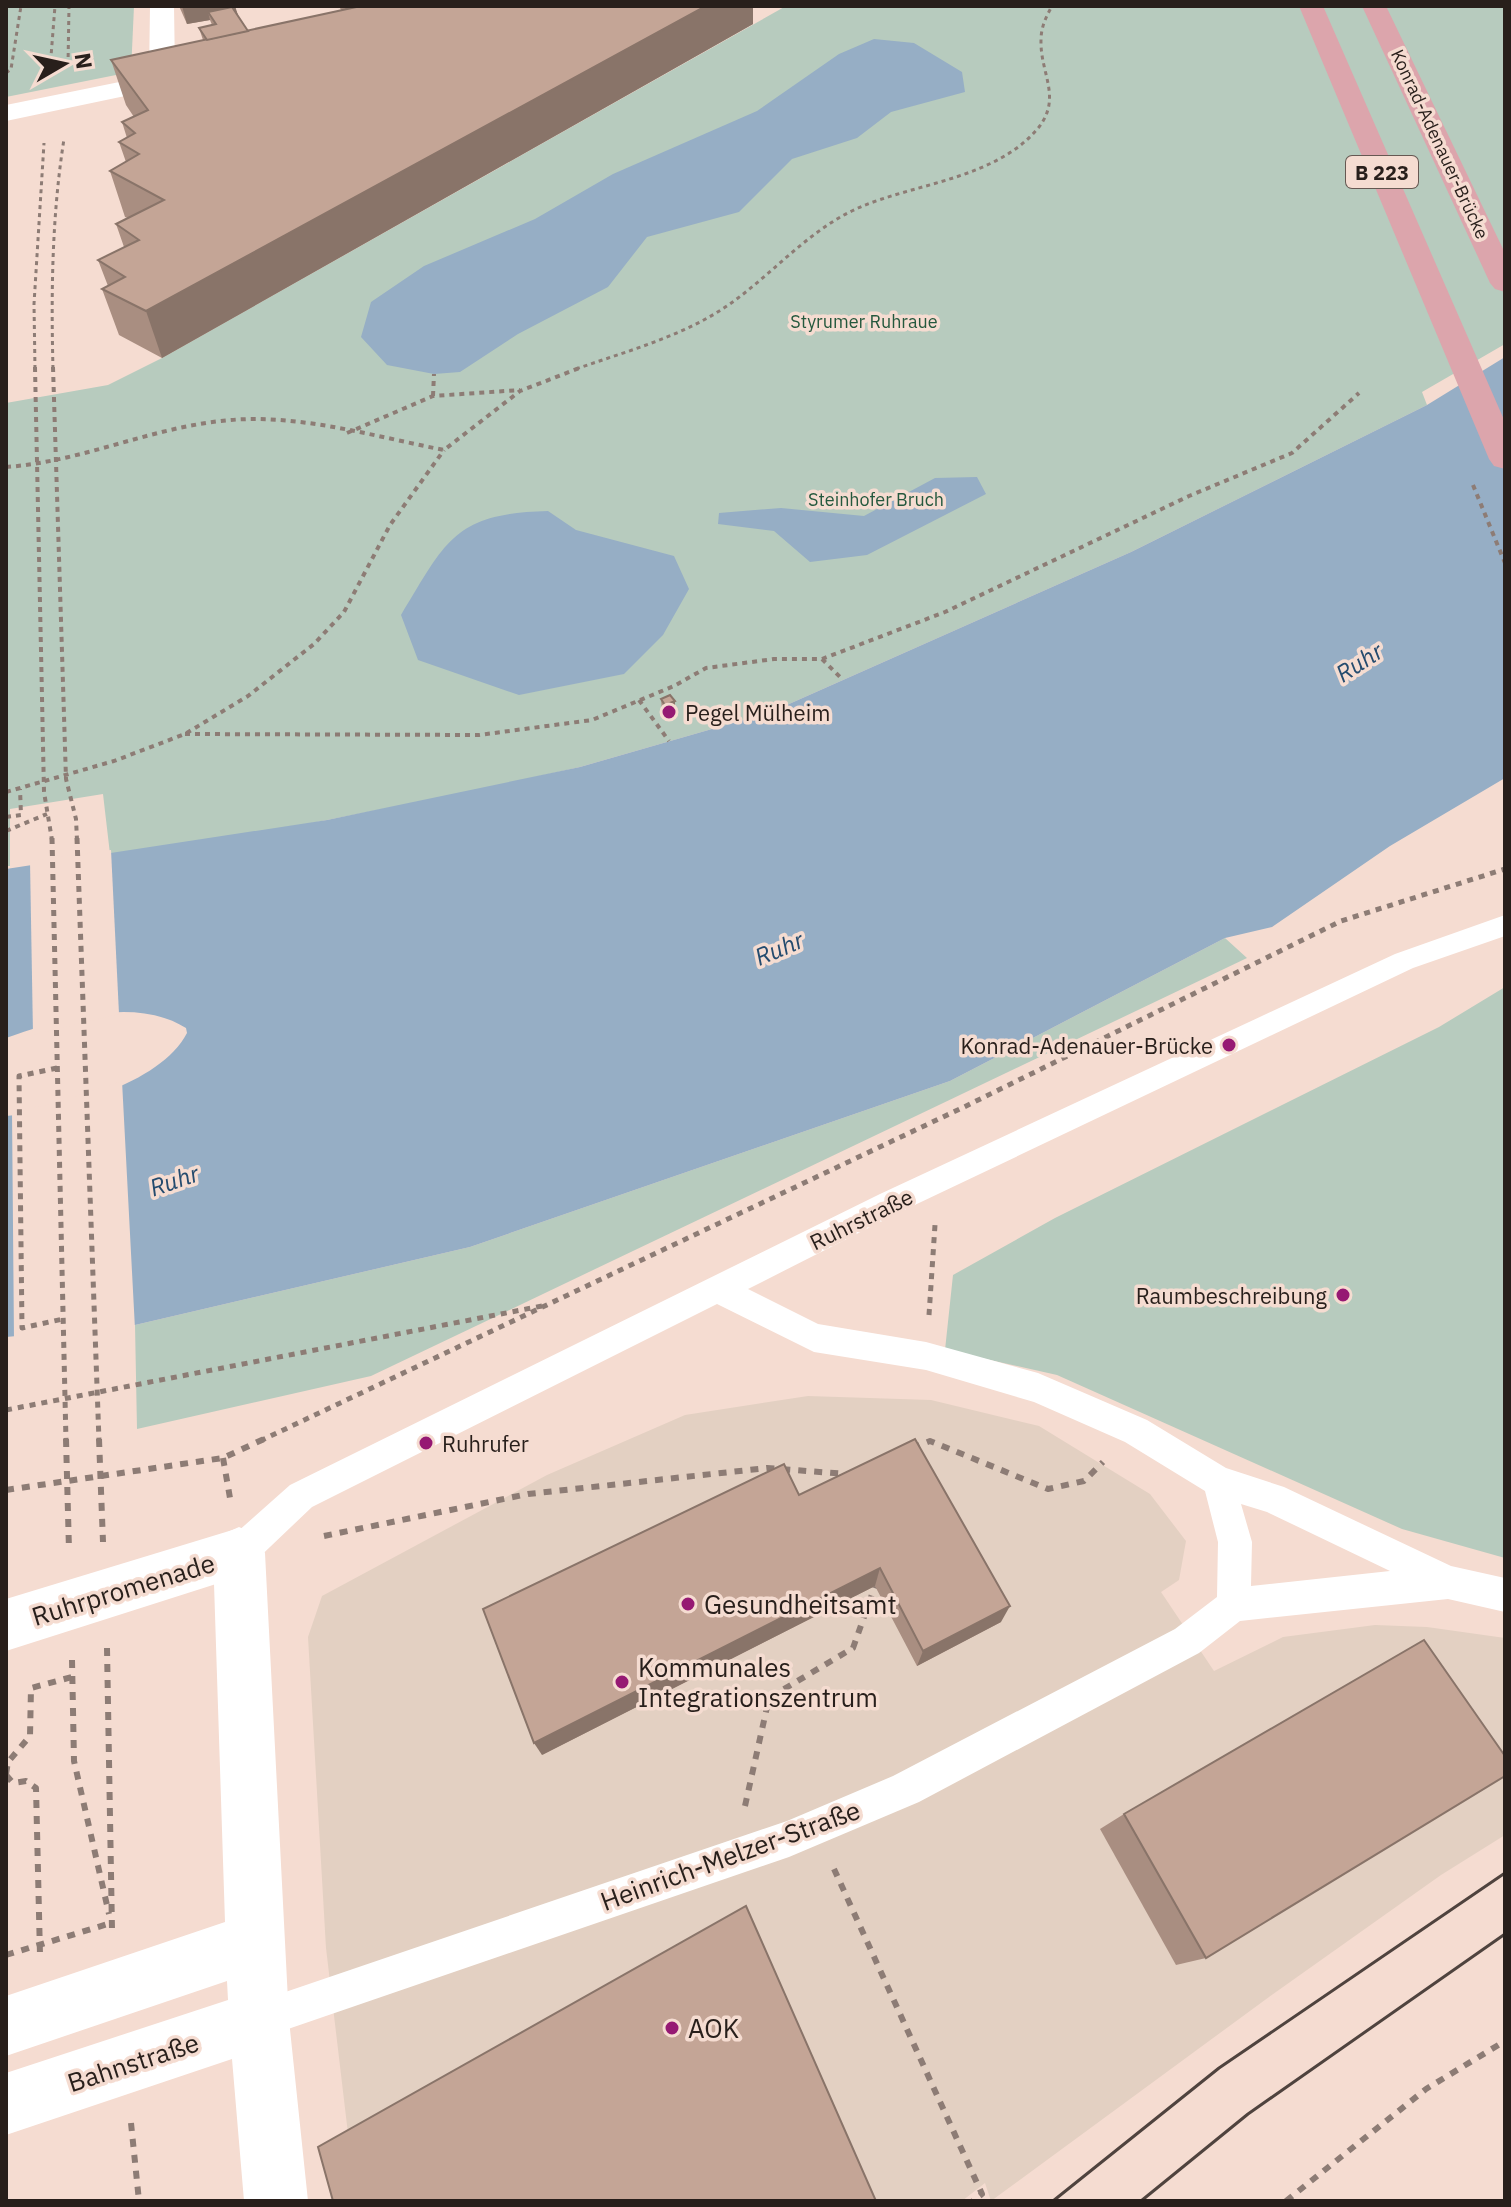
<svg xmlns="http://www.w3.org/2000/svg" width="1511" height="2207" font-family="'IBM Plex Sans',sans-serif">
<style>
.commercial{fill:#e3d0c2}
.green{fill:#b7cbbe}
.water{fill:#96aec5}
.pier{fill:#f5dcd1}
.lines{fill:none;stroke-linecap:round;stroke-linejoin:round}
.path-far3{stroke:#8d7c75;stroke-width:3;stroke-dasharray:4 4;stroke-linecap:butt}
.path-far2{stroke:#8d7c75;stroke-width:4;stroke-dasharray:5 5;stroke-linecap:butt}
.path-far1{stroke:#8d7c75;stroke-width:5;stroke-dasharray:6 6;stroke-linecap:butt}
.path{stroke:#8d7c75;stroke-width:6;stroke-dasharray:8 8;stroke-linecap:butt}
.service{fill:#fff;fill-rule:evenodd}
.pedestrian{fill:#fff;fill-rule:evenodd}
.minor{fill:#fff;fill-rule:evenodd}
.primary{fill:#dca5ac;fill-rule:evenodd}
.tram{stroke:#4f433e;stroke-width:3}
.wall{fill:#a98e81}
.shaded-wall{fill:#897469}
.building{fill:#c4a596;stroke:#897469;stroke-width:2}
.poi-dot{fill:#961973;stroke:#f5dcd1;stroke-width:3}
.labels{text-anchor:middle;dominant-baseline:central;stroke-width:7;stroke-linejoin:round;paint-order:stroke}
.far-street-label{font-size:18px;fill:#281f1b;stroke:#f5dcd1}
.far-park-label{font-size:18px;fill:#24583d;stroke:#f5dcd1}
.shield{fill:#f5dcd1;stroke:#665852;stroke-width:2}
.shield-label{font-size:20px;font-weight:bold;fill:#281f1b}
.poi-label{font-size:22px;fill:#281f1b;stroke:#f5dcd1;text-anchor:start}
.street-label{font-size:22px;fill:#281f1b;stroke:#f5dcd1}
.water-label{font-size:24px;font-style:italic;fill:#244b6e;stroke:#f5dcd1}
.near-street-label{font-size:26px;fill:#281f1b;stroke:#f5dcd1}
.near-poi-label{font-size:26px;fill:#281f1b;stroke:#f5dcd1;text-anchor:start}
</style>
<rect width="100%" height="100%" fill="#f5dcd1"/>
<!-- commercial -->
<path class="commercial" d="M808 1396 931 1400 1039 1426 1150 1494 1186 1541 1179 1580 1161 1592 1214 1671 1283 1637 1375 1625 1427 1627 1505 1638V1835L1441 1875 1269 1997 991 2201 985 2183 962 2201H356L326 1948 308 1637 322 1596 547 1475 685 1415Z"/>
<!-- green -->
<g class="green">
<path d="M6 6H134L131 72 6 97Z"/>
<path d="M786 6H1505V344L1422 392 1427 405 1131 552 771 712 580 767 444 797 276 830 110 854 103 794 10 809V866H6V403L108 385 162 358Z"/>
<path d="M1225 938 1247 958 371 1376 137 1429 135 1325 470 1247 950 1081Z"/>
<path d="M1505 987V1558L1402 1529 1057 1375 945 1350 953 1275 1055 1218 1439 1027Z"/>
</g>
<!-- water -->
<g class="water">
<path d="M874 39 914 43 962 72 965 92 891 112 857 138 792 159 739 212 647 237 608 287 518 334 460 372 434 374 387 365 361 337 371 302 424 266 535 219 613 174 757 111 839 54Z"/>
<path d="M1505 357V778L1390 846 1272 927 1225 938 950 1081 470 1247 135 1325 6 1337V1116C61 1110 160 1085 187 1033L186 1028C135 996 60 1019 6 1038V869L327 820 580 767 771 712 1131 552 1427 405Z"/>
<path d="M977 477 986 494 867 555 810 562 774 531 718 524 719 513 781 508 864 516 935 478Z"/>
<path d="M548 511 576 530 674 556 689 589 663 635 624 674 519 695 418 660 401 615C446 541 454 513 548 511Z"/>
</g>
<!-- pier -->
<g class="pier">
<path d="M111 850 119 1014 33 1035 30 861Z"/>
<path d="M122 1081 135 1329 14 1340 12 1111 52 1104Z"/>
</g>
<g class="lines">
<!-- path-far3 -->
<g class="path-far3">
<path d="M68 65 69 6"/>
<path d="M50 69 55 6"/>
<path d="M6 73 11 69 21 6"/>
<path d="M35 369 34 304 44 143"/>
<path d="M53 369C51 292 52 215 64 139"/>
<path d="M576 369C627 351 681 337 727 306 772 275 807 231 858 208 915 183 997 179 1039 127 1062 97 1040 73 1041 40 1041 27 1046 17 1052 6"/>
</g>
<!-- path-far2 -->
<g class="path-far2">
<path d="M35 367 44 792 52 840"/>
<path d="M53 367 66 779 76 819 77 840"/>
<path d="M433 396 434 374"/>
<path d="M347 433 433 396 520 390"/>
<path d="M6 467C80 462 147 429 221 421 294 412 372 436 444 450L520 391 582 367"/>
<path d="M1473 485 1505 563"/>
<path d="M822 659 843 680"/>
<path d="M639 700 669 741"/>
<path d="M185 734 479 735 592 720 674 686 706 668 774 659H822L945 612 1189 496 1292 453 1359 393"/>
<path d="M6 792 114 761 185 734 248 696 314 644 344 612 390 525 444 450"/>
<path d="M6 817 21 815 20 789"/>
<path d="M6 831 47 814"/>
</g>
<!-- path-far1 -->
<g class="path-far1">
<path d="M52 838 66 1441"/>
<path d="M77 838 99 1441"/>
<path d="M57 1068 19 1076 22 1328 63 1319"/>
<path d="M929 1315 935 1225"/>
<path d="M6 1410 547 1305"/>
<path d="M260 1441 964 1107 1341 921 1505 869"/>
</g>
<!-- path -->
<g class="path">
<path d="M66 1439 69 1550"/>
<path d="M99 1439 103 1542"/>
<path d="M912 1448 930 1441 1048 1489 1084 1481 1103 1462"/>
<path d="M223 1458 230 1498"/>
<path d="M6 1490 223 1458 264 1439"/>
<path d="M324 1536 528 1494 767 1468 847 1474"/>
<path d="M107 1648 112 1930"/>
<path d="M72 1660 74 1761 109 1914"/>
<path d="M6 1774 8 1762 30 1736 31 1688 72 1677"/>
<path d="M6 1775 13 1783 26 1781 36 1788 40 1955"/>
<path d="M745 1806 769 1698 853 1648 875 1586"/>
<path d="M834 1869 982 2194 973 2201"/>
<path d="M6 1955 111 1923"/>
<path d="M131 2123 139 2201"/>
<path d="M1286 2201 1426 2089 1505 2041"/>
</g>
<!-- service -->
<path class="service" d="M1505 915V936L1413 968 900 1212 748 1289 818 1324 926 1342 1038 1373 1147 1420 1226 1468 1284 1487 1451 1566 1505 1578V1612L1448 1599 1240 1621 1199 1653 919 1802 789 1857 259 2039 245 2034 240 2020 245 2006 259 2001 787 1821 893 1776 1175 1629 1217 1597 1218 1542 1205 1491 1125 1442 1034 1402 926 1370 814 1352 717 1304 312 1507 251 1565 239 1570 227 1565 222 1553 227 1541 290 1485 880 1194 1395 954ZM1241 1504 1267 1512 1390 1571 1251 1586 1252 1542Z"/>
<!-- pedestrian -->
<path class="pedestrian" d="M239 1528 257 1535 264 1553 257 1571 6 1651V1599Z"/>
<!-- minor -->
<g class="minor">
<path d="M150 6H174L175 71 187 73 191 78 187 83 6 121V105L149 76Z"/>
<path d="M239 1527 257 1535 265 1553 289 2020 308 2201H244L232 2059 6 2135V2073L228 2000 227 1981 6 2056V1996L225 1922 213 1553 221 1535Z"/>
</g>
<!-- primary -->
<g class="primary">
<path d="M1299 6H1323L1505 422V469L1494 466 1489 459Z"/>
<path d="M1362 6H1386L1505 253V292L1495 289 1490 283Z"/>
</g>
<!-- tram -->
<g class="tram">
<path d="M1053 2201 1219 2068 1505 1873"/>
<path d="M1141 2201 1248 2114 1505 1934"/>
</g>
</g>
<!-- wall -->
<g class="wall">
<path d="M179 6H235L237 15 248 31 341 10 339 6H753V24L162 358 119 335 102 289 108 286 98 260 124 247 116 224 128 218 125 217 110 171 126 162 119 142 127 138 122 122 134 117 126 105 111 60 203 40 199 28 212 25 210 20 187 24Z"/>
<path d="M661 699 675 701V714L666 717 662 711Z"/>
<path d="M799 1495 1001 1622 917 1666 875 1586 542 1755Z"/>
<path d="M1124 1814 1206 1958 1176 1965 1100 1829Z"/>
</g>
<!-- shaded-wall -->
<g class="shaded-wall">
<path d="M182 6H235L238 15 208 12 210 20 187 24Z"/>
<path d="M706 6H753V24L162 358 146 311Z"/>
<path d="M675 701V714L666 717 665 705Z"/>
<path d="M880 1568 875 1586 542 1755 534 1743Z"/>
<path d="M1010 1606 1001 1622 917 1666 923 1651Z"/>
</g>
<!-- building -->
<g class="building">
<path d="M345 6H361L347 9Z"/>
<path d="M361 6H706L146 311 102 289 125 277 98 260 139 240 116 224 164 200 110 171 139 154 119 142 135 133 122 122 148 110 111 60Z"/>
<path d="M232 7 248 31 207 40 199 28 216 24 208 12Z"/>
<path d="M670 695 675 701 665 705 661 699Z"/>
<path d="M915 1439 1010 1606 923 1651 880 1568 534 1743 483 1609 784 1464 799 1495Z"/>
<path d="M1424 1640 1505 1756V1776L1206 1958 1124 1814Z"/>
<path d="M746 1906 876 2201H333L318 2147Z"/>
</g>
<!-- markers -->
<g class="poi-dot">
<circle cx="669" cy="712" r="8"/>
<circle cx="1229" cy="1045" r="8"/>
<circle cx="1343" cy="1295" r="8"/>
<circle cx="426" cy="1443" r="8"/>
<circle cx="688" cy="1604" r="8"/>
<circle cx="622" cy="1682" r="8"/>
<circle cx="672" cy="2028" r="8"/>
</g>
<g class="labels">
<!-- far-street labels -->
<g class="far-street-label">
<text transform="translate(1440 144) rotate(65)">Konrad-Adenauer-Brücke</text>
</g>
<!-- far-park labels -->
<g class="far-park-label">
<text x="864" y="321">Styrumer Ruhraue</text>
<text x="876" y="499">Steinhofer Bruch</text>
</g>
<!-- shield labels -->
<rect class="shield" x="1346" y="156" width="72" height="32" rx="6"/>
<g class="shield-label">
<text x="1382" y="172">B 223</text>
</g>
<!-- poi labels -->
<g class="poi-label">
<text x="685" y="712">Pegel Mülheim</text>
<text x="1213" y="1045" text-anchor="end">Konrad-Adenauer-Brücke</text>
<text x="1327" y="1295" text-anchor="end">Raumbeschreibung</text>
<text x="442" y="1443">Ruhrufer</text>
</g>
<!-- street labels -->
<g class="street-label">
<text transform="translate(861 1219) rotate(-26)">Ruhrstraße</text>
</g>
<!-- water labels -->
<g class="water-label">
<text transform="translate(1359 662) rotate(-33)">Ruhr</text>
<text transform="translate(779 948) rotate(-23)">Ruhr</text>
<text transform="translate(174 1180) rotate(-19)">Ruhr</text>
</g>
<!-- near-street labels -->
<g class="near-street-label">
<text transform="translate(123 1589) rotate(-17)">Ruhrpromenade</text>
<text transform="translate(730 1855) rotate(-20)">Heinrich-Melzer-Straße</text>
<text transform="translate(133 2062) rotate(-18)">Bahnstraße</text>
</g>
<!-- near-poi labels -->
<g class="near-poi-label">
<text x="704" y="1604">Gesundheitsamt</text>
<text x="638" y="1667">Kommunales<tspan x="638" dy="30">Integrationszentrum</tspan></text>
<text x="688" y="2028">AOK</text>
</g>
</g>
<!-- border -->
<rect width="1511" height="2207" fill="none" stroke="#281f1b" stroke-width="16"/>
<!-- north arrow -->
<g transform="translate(64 64) rotate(81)" stroke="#f5dcd1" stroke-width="6" paint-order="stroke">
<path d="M0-6L14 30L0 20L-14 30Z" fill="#281f1b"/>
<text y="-12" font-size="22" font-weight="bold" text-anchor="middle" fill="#281f1b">N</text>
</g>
</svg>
